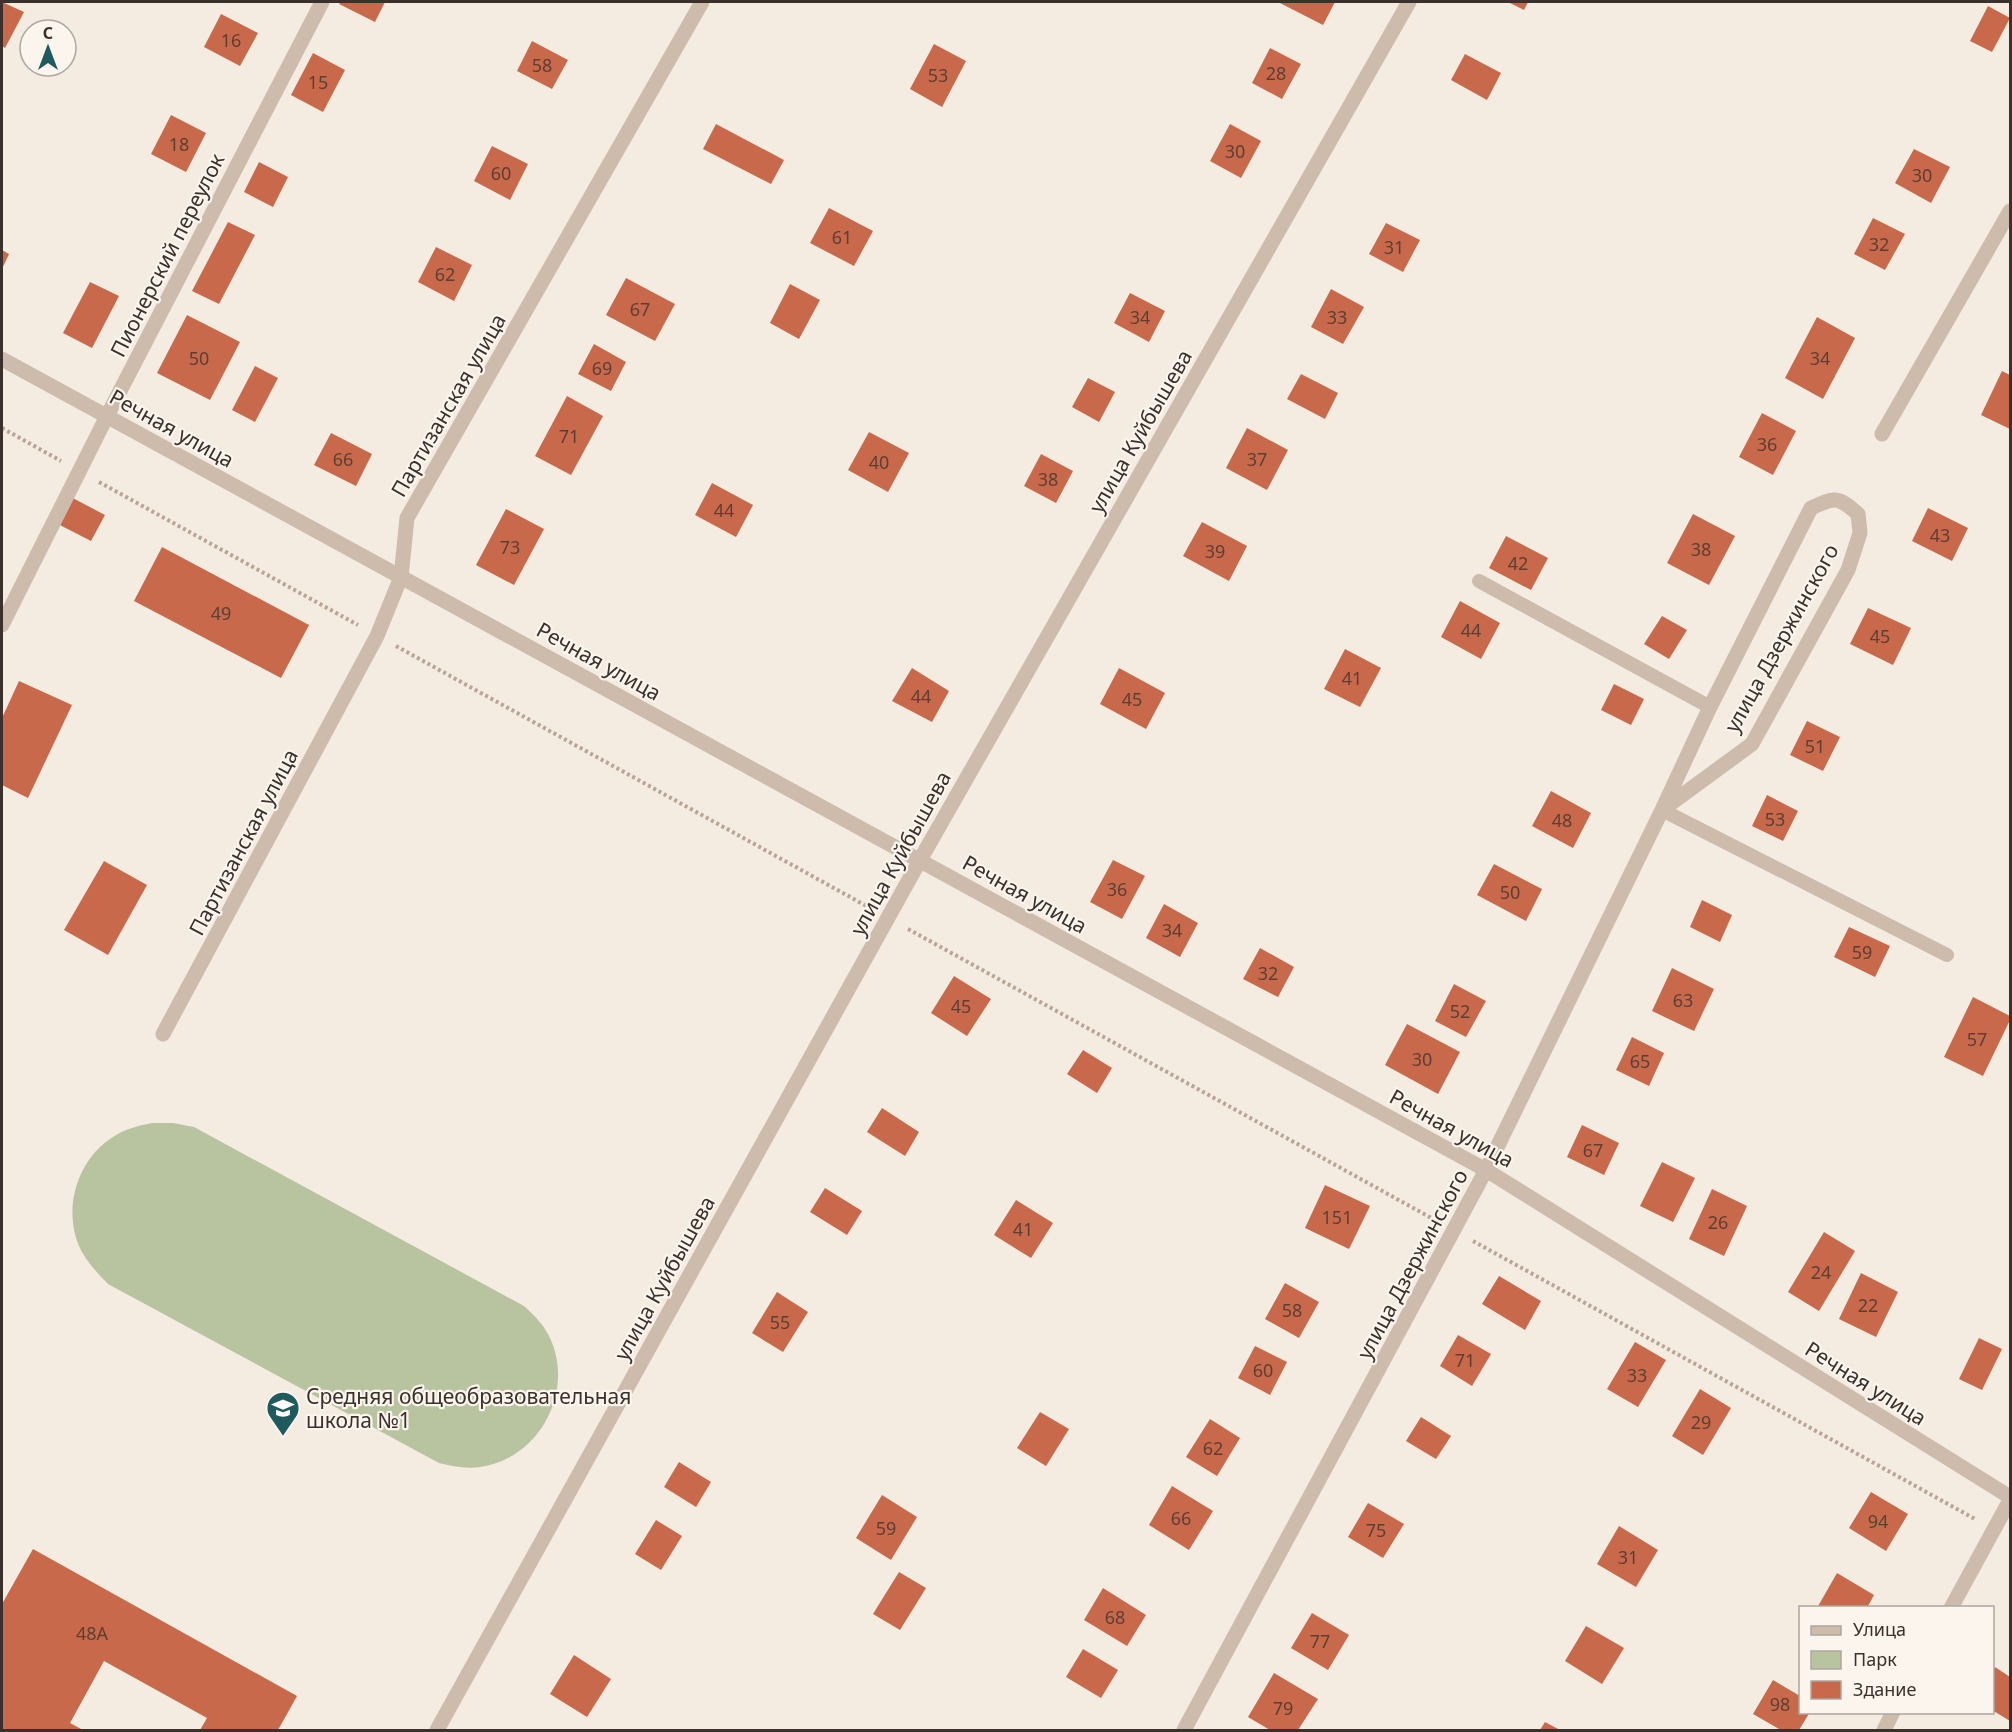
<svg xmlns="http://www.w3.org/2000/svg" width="2012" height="1732" font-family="'Noto Sans',sans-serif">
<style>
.green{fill:#b8c4a0}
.building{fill:#c8694b}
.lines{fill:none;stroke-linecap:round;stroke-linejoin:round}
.path{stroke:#b9a596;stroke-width:4;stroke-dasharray:3 3;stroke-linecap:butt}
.service{stroke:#cdbbac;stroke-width:14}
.minor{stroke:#cdbbac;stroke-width:15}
.tertiary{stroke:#cdbbac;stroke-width:15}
.labels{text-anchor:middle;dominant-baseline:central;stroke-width:4.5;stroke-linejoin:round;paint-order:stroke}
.number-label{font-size:18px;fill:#5e3e33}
.street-label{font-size:21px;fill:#3b302b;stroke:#fbf5ee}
.poi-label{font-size:21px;fill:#3b302b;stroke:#fbf5ee;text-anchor:start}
</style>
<rect width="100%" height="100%" fill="#f4ebe1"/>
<!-- green -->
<path class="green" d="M152 1123H173L194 1127 524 1306C535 1316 544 1325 550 1338 575 1392 539 1459 480 1467 466 1469 452 1466 439 1463L108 1284C98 1274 89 1264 82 1252 61 1213 76 1160 113 1137 125 1129 137 1126 152 1123Z"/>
<!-- building -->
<g class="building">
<path d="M2 2 24 12 5 48 2 46Z"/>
<path d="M341 2H385L375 22 339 4Z"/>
<path d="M1278 2H1335L1323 25Z"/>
<path d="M1508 2H1528L1524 10Z"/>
<path d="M1988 6 2010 18 1992 52 1970 41Z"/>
<path d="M221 14 258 33 240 66 204 47Z"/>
<path d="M532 41 568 60 552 89 517 71Z"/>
<path d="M934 44 966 61 942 107 910 89Z"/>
<path d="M1270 48 1301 64 1282 99 1252 83Z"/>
<path d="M313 53 345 70 323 112 291 95Z"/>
<path d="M1465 54 1501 73 1487 100 1451 80Z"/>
<path d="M171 115 206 133 186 172 151 154Z"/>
<path d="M716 124 784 160 771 184 703 149Z"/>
<path d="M1230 124 1261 141 1241 178 1210 161Z"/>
<path d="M492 146 528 164 510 200 474 181Z"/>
<path d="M1914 149 1950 167 1931 203 1895 183Z"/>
<path d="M259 162 288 177 273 207 244 192Z"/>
<path d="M829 208 873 231 854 266 810 243Z"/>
<path d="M1873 218 1905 234 1885 270 1854 254Z"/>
<path d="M228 222 255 235 219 304 192 291Z"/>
<path d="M1386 223 1420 240 1403 272 1369 254Z"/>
<path d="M436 247 472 265 454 301 418 282Z"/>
<path d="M2 250 9 254 2 269Z"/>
<path d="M626 278 675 304 655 341 606 315Z"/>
<path d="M90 282 119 296 92 348 63 333Z"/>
<path d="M790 284 820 300 799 339 770 323Z"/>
<path d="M1331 289 1364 307 1343 344 1311 327Z"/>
<path d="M1130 293 1165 311 1149 342 1114 323Z"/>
<path d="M187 315 240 342 210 400 157 373Z"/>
<path d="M1817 317 1855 338 1823 399 1785 378Z"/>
<path d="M594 344 626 362 611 391 578 374Z"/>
<path d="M255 366 278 378 255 422 232 410Z"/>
<path d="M2002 371 2010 375V429L1981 415Z"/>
<path d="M1301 374 1338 393 1325 419 1287 399Z"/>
<path d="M1088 378 1115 392 1099 422 1072 407Z"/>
<path d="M567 396 603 416 571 475 535 456Z"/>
<path d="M1762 413 1796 431 1773 475 1739 457Z"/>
<path d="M1247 428 1288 450 1267 490 1226 468Z"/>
<path d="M869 432 909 453 888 492 848 470Z"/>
<path d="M331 433 372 454 356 486 314 465Z"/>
<path d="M1041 454 1073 471 1056 503 1024 486Z"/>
<path d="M712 483 753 505 736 537 695 515Z"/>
<path d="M67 495 105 515 91 541 54 522Z"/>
<path d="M1928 508 1968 528 1952 561 1912 541Z"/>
<path d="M506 509 544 529 514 585 476 565Z"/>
<path d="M1693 514 1735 536 1709 585 1667 563Z"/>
<path d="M1202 522 1247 546 1229 581 1183 556Z"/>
<path d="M1506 536 1548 558 1531 590 1489 568Z"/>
<path d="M162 547 309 625 281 678 134 601Z"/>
<path d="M1460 601 1500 623 1481 659 1441 637Z"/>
<path d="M1868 608 1911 628 1893 665 1850 644Z"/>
<path d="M1662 616 1687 630 1669 659 1644 644Z"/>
<path d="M1345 649 1381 668 1360 707 1324 689Z"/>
<path d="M912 668 949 691 932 722 892 701Z"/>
<path d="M1119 668 1165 693 1146 729 1100 704Z"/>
<path d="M19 681 72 705 28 798 2 785V718Z"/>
<path d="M1614 684 1644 699 1631 725 1601 710Z"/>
<path d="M1807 721 1840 737 1823 771 1790 755Z"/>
<path d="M1551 791 1591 813 1573 848 1532 826Z"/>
<path d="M1767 795 1798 811 1783 841 1752 826Z"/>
<path d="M1113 860 1145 876 1122 919 1090 902Z"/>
<path d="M104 861 147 885 108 955 64 930Z"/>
<path d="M1494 864 1542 889 1526 921 1477 895Z"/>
<path d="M1702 900 1732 915 1720 942 1690 927Z"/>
<path d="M1164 904 1198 923 1180 957 1146 938Z"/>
<path d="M1849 927 1890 946 1875 977 1834 957Z"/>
<path d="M1260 948 1294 967 1278 997 1243 979Z"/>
<path d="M1672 968 1714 989 1694 1031 1652 1011Z"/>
<path d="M954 976 991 999 967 1036 931 1013Z"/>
<path d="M1454 984 1486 1001 1466 1037 1435 1021Z"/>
<path d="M1973 997 2010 1016V1020L1983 1076 1944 1057Z"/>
<path d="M1407 1024 1460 1052 1438 1094 1385 1065Z"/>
<path d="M1632 1037 1664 1053 1649 1086 1616 1070Z"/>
<path d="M1083 1050 1112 1068 1097 1093 1067 1074Z"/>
<path d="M882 1108 919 1132 905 1156 867 1132Z"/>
<path d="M1582 1125 1619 1143 1604 1175 1567 1157Z"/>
<path d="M1662 1162 1695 1178 1673 1222 1640 1206Z"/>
<path d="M1325 1185 1370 1206 1349 1249 1305 1228Z"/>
<path d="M825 1188 862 1211 847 1235 810 1212Z"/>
<path d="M1712 1189 1747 1206 1724 1256 1689 1239Z"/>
<path d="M1016 1200 1053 1223 1031 1258 994 1235Z"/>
<path d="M1824 1232 1855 1251 1819 1311 1788 1292Z"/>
<path d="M1861 1273 1898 1292 1876 1337 1839 1319Z"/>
<path d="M1499 1276 1541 1301 1525 1330 1482 1304Z"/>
<path d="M1285 1283 1319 1302 1299 1338 1265 1319Z"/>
<path d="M777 1292 808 1312 783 1352 752 1333Z"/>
<path d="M1458 1335 1491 1354 1472 1386 1440 1366Z"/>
<path d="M1979 1338 2002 1349 1982 1390 1959 1379Z"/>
<path d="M1635 1342 1666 1360 1638 1407 1607 1389Z"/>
<path d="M1255 1346 1287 1362 1270 1395 1238 1378Z"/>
<path d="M1700 1389 1731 1408 1703 1455 1672 1436Z"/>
<path d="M1040 1412 1069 1429 1046 1466 1017 1448Z"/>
<path d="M1421 1417 1451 1436 1436 1459 1406 1441Z"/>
<path d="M1210 1419 1240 1438 1217 1476 1186 1457Z"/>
<path d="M679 1462 711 1482 696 1507 664 1487Z"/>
<path d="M1172 1486 1213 1511 1189 1550 1149 1525Z"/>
<path d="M1871 1492 1908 1514 1886 1551 1849 1528Z"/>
<path d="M882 1495 917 1517 891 1560 856 1538Z"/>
<path d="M1368 1503 1404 1524 1383 1558 1348 1537Z"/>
<path d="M656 1520 682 1536 661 1570 635 1554Z"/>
<path d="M1619 1526 1658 1550 1636 1587 1597 1564Z"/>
<path d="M33 1549 297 1696 278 1730H200L207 1718 104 1661 70 1723 83 1730H2V1604Z"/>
<path d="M899 1572 926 1588 900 1630 873 1614Z"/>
<path d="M1837 1573 1874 1595 1867 1608H1817Z"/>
<path d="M1103 1588 1146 1615 1127 1646 1084 1620Z"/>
<path d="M1312 1613 1349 1635 1328 1670 1291 1648Z"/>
<path d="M1586 1626 1624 1648 1602 1684 1565 1661Z"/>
<path d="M1083 1649 1118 1670 1101 1698 1066 1677Z"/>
<path d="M574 1655 611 1679 587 1717 550 1694Z"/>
<path d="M1995 1667 2010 1677V1721L1992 1710V1672Z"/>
<path d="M1274 1673 1318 1699 1298 1730H1270L1248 1717Z"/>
<path d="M1773 1680 1800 1696V1712H1810L1799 1730H1781L1753 1714Z"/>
<path d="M1545 1722 1560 1730H1540Z"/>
</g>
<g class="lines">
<!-- path -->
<g class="path">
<path d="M2 428 61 461"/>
<path d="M99 482 358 625"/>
<path d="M396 646 870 908"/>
<path d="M908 929 1435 1220"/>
<path d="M1473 1241 1975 1519"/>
</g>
<!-- service -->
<g class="service">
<path d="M1479 581 1710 707"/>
<path d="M1662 810 1947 955"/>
</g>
<!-- minor -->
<g class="minor">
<path d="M2 359 1486 1170 2010 1497"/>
<path d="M1882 434 2010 211"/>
<path d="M2 625 107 416 322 2"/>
<path d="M163 1034 377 636 401 577 407 518 702 2"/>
<path d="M437 1730 920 860 1409 2"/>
<path d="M1184 1730 1486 1170 1662 810 1710 707 1811 508C1835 497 1838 496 1858 514L1860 533 1848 570 1752 744 1662 810"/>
</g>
<!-- tertiary -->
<g class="tertiary">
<path d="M1951 1608 2010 1500"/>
<path d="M1884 1730 1893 1712"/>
</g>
</g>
<!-- icons -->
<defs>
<g id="school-pin" transform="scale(1.725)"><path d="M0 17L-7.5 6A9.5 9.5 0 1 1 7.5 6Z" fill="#1f5a5e" stroke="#fbf5ee"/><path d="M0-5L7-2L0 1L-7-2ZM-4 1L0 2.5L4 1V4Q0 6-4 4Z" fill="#fff"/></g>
</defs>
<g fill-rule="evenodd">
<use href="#school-pin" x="283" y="1408"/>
</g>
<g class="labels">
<!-- number labels -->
<g class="number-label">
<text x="231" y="40">16</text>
<text x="542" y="65">58</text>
<text x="1276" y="73">28</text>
<text x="938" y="75">53</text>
<text x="318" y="82">15</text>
<text x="179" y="144">18</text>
<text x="1235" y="151">30</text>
<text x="501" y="173">60</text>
<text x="1922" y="175">30</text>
<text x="842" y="237">61</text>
<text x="1879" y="244">32</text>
<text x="1394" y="247">31</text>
<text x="445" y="274">62</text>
<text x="640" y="309">67</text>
<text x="1140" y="317">34</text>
<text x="1337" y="317">33</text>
<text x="199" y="358">50</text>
<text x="1820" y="358">34</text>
<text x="602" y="368">69</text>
<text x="569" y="436">71</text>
<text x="1767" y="444">36</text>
<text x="343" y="459">66</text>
<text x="1257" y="459">37</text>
<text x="879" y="462">40</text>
<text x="1048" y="479">38</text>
<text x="724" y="510">44</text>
<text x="1940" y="535">43</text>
<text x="510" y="547">73</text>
<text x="1701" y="549">38</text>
<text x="1215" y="551">39</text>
<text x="1518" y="563">42</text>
<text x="221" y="613">49</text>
<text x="1471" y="630">44</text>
<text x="1880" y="636">45</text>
<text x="1352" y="678">41</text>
<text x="921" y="696">44</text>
<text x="1132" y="699">45</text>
<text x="1815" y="746">51</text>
<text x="1775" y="819">53</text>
<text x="1562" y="820">48</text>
<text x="1117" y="889">36</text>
<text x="1510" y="892">50</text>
<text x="1172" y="930">34</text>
<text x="1862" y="952">59</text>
<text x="1268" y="973">32</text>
<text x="1683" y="1000">63</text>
<text x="961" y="1006">45</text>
<text x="1460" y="1011">52</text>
<text x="1977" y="1039">57</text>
<text x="1422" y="1059">30</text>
<text x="1640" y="1061">65</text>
<text x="1593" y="1150">67</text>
<text x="1337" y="1217">151</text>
<text x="1718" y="1222">26</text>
<text x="1023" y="1229">41</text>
<text x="1821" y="1272">24</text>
<text x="1868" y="1305">22</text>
<text x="1292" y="1310">58</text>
<text x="780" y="1322">55</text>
<text x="1465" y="1360">71</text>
<text x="1263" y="1370">60</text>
<text x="1637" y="1375">33</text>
<text x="1701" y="1422">29</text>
<text x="1213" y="1448">62</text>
<text x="1181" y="1518">66</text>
<text x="1878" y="1521">94</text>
<text x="886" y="1528">59</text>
<text x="1376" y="1530">75</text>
<text x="1628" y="1557">31</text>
<text x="1115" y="1617">68</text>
<text x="92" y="1633">48А</text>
<text x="1320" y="1641">77</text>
<text x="1780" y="1704">98</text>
<text x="1283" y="1708">79</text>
</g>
<!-- street labels -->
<g class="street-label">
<text transform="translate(167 255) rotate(-63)">Пионерский переулок</text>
<text transform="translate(448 405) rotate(-60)">Партизанская улица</text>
<text transform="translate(172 428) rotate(29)">Речная улица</text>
<text transform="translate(1140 431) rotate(-60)">улица Куйбышева</text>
<text transform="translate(1781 638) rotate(-61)">улица Дзержинского</text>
<text transform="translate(599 661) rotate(29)">Речная улица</text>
<text transform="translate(243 842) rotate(-62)">Партизанская улица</text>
<text transform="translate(900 853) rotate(-61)">улица Куйбышева</text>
<text transform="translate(1025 894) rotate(29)">Речная улица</text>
<text transform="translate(1452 1128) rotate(29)">Речная улица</text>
<text transform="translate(1412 1264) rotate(-62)">улица Дзержинского</text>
<text transform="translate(664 1278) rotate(-61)">улица Куйбышева</text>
<text transform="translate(1866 1383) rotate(32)">Речная улица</text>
</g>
<!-- poi labels -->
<g class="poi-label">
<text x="306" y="1396">Средняя общеобразовательная<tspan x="306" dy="24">школа №1</tspan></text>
</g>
</g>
<!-- border -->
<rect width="2012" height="1732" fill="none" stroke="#3b302b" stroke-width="6"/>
<!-- legend -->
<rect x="1799" y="1606" width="195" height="108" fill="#fbf5ee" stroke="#aea6a0" stroke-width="1.5"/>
<rect x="1811" y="1626" width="30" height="9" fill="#cdbbac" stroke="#aea6a0" stroke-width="1.5"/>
<text x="1853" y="1636" font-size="18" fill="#3b302b">Улица</text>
<rect x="1811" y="1651" width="30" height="18" fill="#b8c4a0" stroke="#aea6a0" stroke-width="1.5"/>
<text x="1853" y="1666" font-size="18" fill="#3b302b">Парк</text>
<rect x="1811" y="1681" width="30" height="18" fill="#c8694b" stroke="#aea6a0" stroke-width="1.5"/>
<text x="1853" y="1696" font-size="18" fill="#3b302b">Здание</text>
<!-- north arrow -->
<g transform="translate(48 48)"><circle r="28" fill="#fbf5ee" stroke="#aea6a0" stroke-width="1.5"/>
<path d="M0-4.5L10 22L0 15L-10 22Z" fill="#1f5a5e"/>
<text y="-9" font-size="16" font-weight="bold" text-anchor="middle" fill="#3b302b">С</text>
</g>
</svg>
